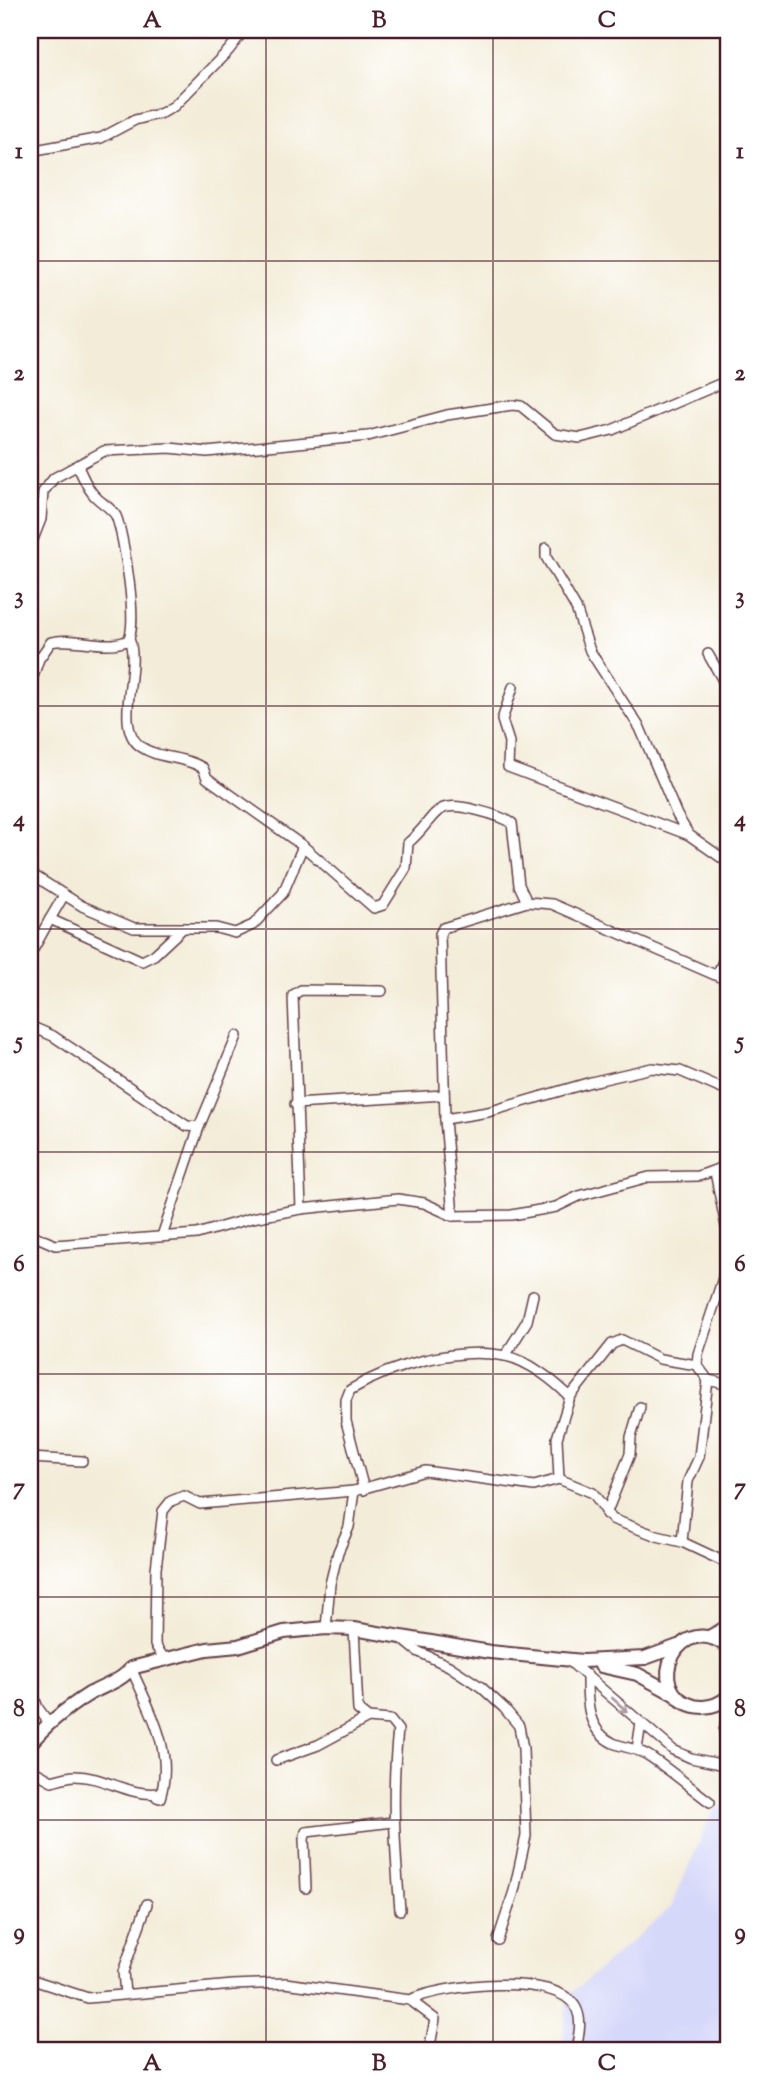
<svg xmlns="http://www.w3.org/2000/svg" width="759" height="2081" font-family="'Sorts Mill Goudy',serif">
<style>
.built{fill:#d5d8f9}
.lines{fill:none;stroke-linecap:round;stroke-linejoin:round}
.street-casing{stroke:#633e45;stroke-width:12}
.secondary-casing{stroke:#633e45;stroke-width:16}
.street{stroke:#fff;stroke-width:9}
.secondary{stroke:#fff;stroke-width:12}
.oneway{stroke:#ae9aa0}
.grid{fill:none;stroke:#4a1f2b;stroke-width:2;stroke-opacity:0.55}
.neatline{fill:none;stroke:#4a1f2b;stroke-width:2.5}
.grid-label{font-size:23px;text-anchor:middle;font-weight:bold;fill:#4a1f2b}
</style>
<rect width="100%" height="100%" fill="#fff"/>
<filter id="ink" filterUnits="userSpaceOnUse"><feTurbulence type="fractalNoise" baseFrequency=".0143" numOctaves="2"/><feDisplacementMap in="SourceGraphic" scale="14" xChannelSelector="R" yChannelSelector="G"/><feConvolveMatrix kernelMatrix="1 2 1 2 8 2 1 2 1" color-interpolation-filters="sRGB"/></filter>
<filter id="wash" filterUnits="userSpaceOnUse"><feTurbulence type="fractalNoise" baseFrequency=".00686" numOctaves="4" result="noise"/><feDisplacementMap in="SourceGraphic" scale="28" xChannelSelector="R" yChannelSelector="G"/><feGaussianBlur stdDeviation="1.57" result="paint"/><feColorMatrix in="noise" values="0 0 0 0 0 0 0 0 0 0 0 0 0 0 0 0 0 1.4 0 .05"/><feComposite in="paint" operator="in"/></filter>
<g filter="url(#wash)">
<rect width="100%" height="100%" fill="#f3ecd8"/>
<!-- built -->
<path class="built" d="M729 1804V2051H562L567 1997 671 1907 713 1810Z"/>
</g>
<g filter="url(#ink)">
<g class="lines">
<!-- street casing -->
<g class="street-casing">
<g id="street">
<path d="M30 151 101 138 135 120 162 113 174 106 229 50 244 30"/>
<path d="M30 547 41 519 43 492 54 478 104 451 170 448 207 452 368 436 447 415 512 405 521 406 555 434 580 438 612 430 729 380"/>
<path d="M546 548V557L576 608 590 651 640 728 677 815 689 835 729 863"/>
<path d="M129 639C141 667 113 726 140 746 157 759 185 756 203 768L207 778 303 846 374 908 383 905 406 868 408 843C438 818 430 798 476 810 488 813 501 816 512 823L519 885 527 902"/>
<path d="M708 654 729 691"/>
<path d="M30 685 39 659 51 642C74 636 103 650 126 641 141 636 123 531 116 516 111 507 99 502 93 494 86 486 82 474 77 465"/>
<path d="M513 687 502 720 509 742 508 767 689 835"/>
<path d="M30 873 82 906 134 928H216L235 933 253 925 283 893 303 846"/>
<path d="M50 919 64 895"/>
<path d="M30 955 50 919 142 961 154 955 183 928"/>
<path d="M717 975 729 948"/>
<path d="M30 1026 53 1036 187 1126 199 1127 237 1036"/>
<path d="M295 1104 444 1095"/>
<path d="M445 1119 488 1112 591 1082 652 1068 680 1071 729 1092"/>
<path d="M715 1172 729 1241"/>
<path d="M301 1209 293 995 301 990 382 991"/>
<path d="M453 1216 445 1119 440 934 443 928 527 902 552 904 729 981"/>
<path d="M30 1234 55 1245 197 1234 252 1218 301 1209 398 1199 424 1203 453 1216 512 1215 556 1207 579 1196 649 1177 699 1176 729 1165"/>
<path d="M162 1236 199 1127"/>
<path d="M729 1248 723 1278 698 1354 697 1365 708 1380 729 1385"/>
<path d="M505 1356 527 1321 533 1295"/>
<path d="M30 1458 82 1461"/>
<path d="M559 1479 557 1438 570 1397 612 1344 622 1340 660 1359 697 1365"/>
<path d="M364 1490 346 1421V1400L350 1390C392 1365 457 1346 506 1356 529 1361 554 1381 570 1397"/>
<path d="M606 1514 630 1454 631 1437 640 1407"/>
<path d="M682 1542 688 1481 699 1457 708 1380"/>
<path d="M326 1628 330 1584 338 1552 349 1527 354 1491"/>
<path d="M354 1629 358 1710 368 1718 390 1720 398 1730C391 1791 395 1849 400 1910"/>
<path d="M400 1637 417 1651 449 1666 481 1687 504 1708 519 1726 523 1749 526 1836 514 1891 498 1940"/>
<path d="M568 1660 673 1750 691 1758 729 1766"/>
<path d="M166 1661 155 1645 156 1569 163 1511 171 1501 184 1496 200 1504 354 1491 425 1471 534 1486 559 1479 593 1493 612 1519 657 1536 682 1542 729 1564"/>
<path d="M587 1675C587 1701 586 1730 613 1743 625 1748 637 1748 649 1756 670 1770 690 1787 710 1802"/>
<path d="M30 1687 38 1708 49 1723"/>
<path d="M729 1712 724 1731 729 1745"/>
<path d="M637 1749 641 1723"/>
<path d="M276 1760 318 1745 368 1718"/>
<path d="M30 1769 52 1781C59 1779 68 1776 75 1776 105 1776 129 1797 159 1793L157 1797 160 1798C175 1751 149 1709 131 1668"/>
<path d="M306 1888 304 1839 306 1832 393 1822"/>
<path d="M30 1979 88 1998 233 1985 285 1983 410 2000 435 2019 429 2051"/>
<path d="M125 1994 123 1972 147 1904"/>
<path d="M410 2000C441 1985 558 1971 576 2008 583 2021 578 2037 576 2051"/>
</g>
</g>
<!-- secondary casing -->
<g class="secondary-casing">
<g id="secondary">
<path d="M709 1637 729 1626"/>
<path d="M729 1648C680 1606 640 1691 694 1706 708 1709 719 1705 729 1696"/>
<path d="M601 1666 637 1674 674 1694"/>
<path d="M30 1744C46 1724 67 1708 89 1694 103 1686 122 1681 131 1668L207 1649 238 1646 284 1632 326 1628 354 1629 490 1652 583 1661 645 1658 678 1646"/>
</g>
</g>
<!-- street -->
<use href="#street" class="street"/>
<!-- secondary -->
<use href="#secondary" class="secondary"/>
</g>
<!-- one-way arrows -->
<defs><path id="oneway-shaft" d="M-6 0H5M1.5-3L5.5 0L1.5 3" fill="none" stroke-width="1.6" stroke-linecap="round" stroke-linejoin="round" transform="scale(1.75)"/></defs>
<use class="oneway" href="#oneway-shaft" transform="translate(620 1705) rotate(42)"/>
</g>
<!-- grid -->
<path class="grid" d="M266 30V2051M493 30V2051M30 261H729M30 484H729M30 706H729M30 929H729M30 1152H729M30 1374H729M30 1597H729M30 1820H729"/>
<!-- margin -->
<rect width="759" height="2081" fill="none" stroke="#fff" stroke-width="77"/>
<rect x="38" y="38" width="682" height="2004" class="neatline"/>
<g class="grid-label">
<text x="152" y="27">A</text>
<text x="379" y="27">B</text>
<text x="607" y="27">C</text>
<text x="19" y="158">1</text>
<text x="740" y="158">1</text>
<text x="19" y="380">2</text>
<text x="740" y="380">2</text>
<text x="19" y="603">3</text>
<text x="740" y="603">3</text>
<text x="19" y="826">4</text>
<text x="740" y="826">4</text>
<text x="19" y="1048">5</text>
<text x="740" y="1048">5</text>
<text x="19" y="1271">6</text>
<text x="740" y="1271">6</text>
<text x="19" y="1494">7</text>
<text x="740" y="1494">7</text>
<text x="19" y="1716">8</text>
<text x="740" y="1716">8</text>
<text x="19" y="1939">9</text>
<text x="740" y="1939">9</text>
<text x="152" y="2070">A</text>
<text x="379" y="2070">B</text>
<text x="607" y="2070">C</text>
</g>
</svg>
